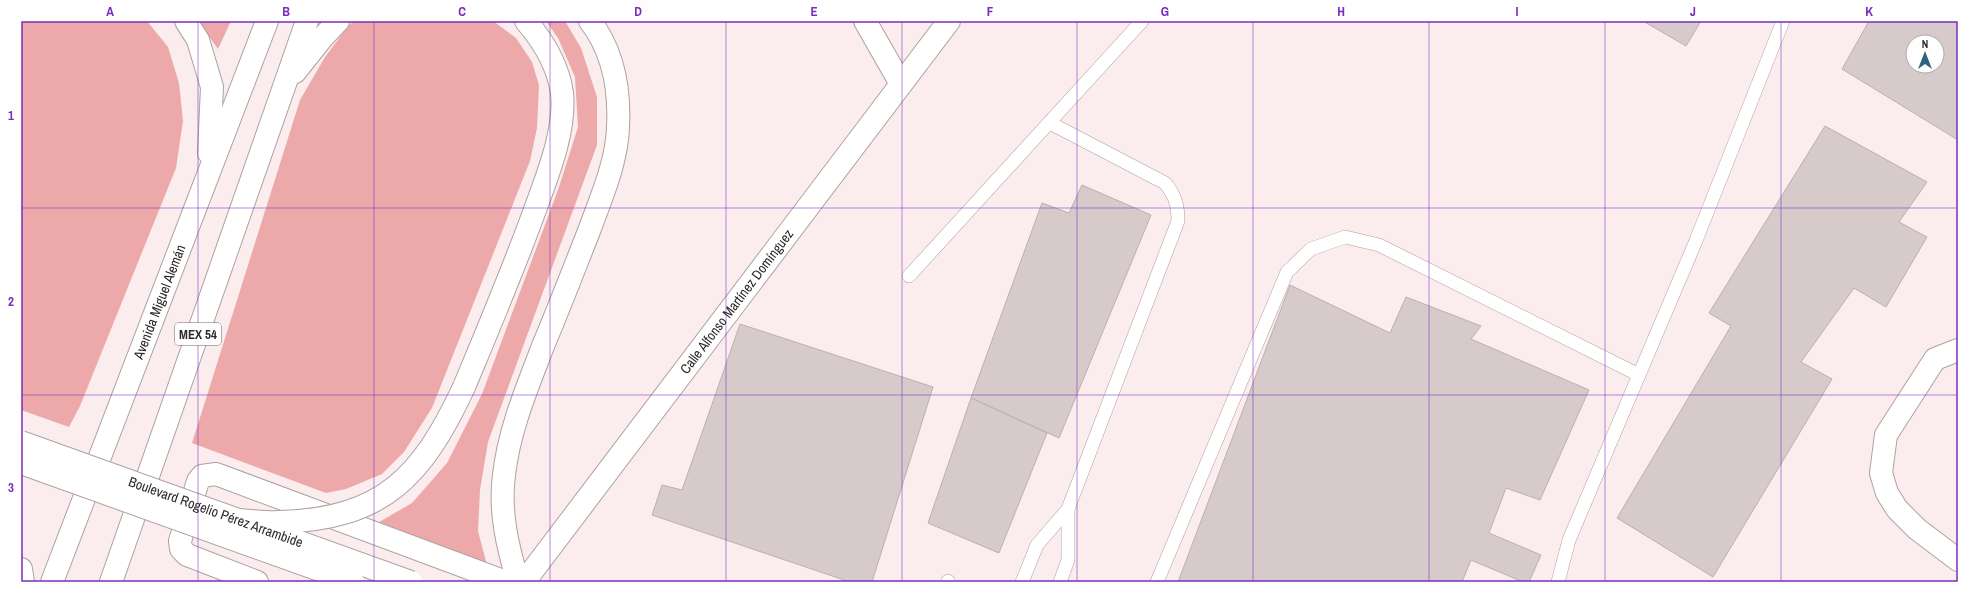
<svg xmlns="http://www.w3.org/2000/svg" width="1979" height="603" font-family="'Archivo Narrow',sans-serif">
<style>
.green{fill:#eda9aa}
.building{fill:#d7caca;stroke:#bcafaf;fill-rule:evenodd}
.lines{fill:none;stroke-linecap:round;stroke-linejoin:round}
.service-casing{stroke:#ada1a0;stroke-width:14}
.minor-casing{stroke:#ada1a0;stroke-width:24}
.secondary-casing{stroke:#ada1a0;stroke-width:24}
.primary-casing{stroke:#ada1a0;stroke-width:24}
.service{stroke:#fff;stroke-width:13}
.minor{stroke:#fff;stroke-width:22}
.secondary{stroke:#fff;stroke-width:22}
.primary{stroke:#fff;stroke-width:22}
.secondary-bridge-casing{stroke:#ada1a0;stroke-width:24;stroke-linecap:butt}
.primary-bridge-casing{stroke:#ada1a0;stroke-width:24;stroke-linecap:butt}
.secondary-bridge{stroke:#fff;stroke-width:22}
.primary-bridge{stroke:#fff;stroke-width:22}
.grid{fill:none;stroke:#7b2cbf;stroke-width:1;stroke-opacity:0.55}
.labels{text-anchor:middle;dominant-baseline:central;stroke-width:4;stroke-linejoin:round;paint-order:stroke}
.shield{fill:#fefefe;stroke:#6d6a6a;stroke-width:1}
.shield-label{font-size:13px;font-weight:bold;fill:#2f2a2a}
.street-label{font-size:14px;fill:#2f2a2a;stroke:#fefefe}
.neatline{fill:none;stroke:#7b2cbf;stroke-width:1.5}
.grid-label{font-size:13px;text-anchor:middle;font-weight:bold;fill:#7b2cbf}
</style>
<rect width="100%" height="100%" fill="#fbeded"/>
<!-- green -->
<g class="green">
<path d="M21 21H147L168 47 179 83 183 121 176 168 80 406 69 427 21 410Z"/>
<path d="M198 21H231L218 49Z"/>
<path d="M354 21H493L516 38 532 62 539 85 537 128 530 161 432 408 404 452 382 474 346 489 326 493 192 443 300 100 325 57 349 25Z"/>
<path d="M546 21H565L581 48 597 97V145L488 442 480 490 478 531 487 565 379 522 412 503 447 463 482 394 559 187 578 127 575 77 558 38Z"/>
</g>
<!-- building -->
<g class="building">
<path d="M1643 21H1701L1686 46Z"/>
<path d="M1869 21H1958V140L1842 69ZM1913 42H1937V66H1913Z"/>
<path d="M1825 126 1927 182 1899 222 1927 237 1886 307 1854 288 1801 362 1832 379 1713 577 1617 518 1731 326 1709 313Z"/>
<path d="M1082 185 1151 215 1059 438 971 398 1042 203 1069 213Z"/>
<path d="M1290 285 1390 333 1406 297 1481 326 1471 339 1589 390 1540 500 1506 488 1489 533 1541 555 1529 582H1523L1471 560 1462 582H1178Z"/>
<path d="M740 324 933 387 872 582H850L652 515 662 485 682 490Z"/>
<path d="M971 398 1047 433 999 553 928 523Z"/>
</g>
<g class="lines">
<!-- service casing -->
<g class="service-casing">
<g id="service">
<path d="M909 276 1142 21"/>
<path d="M948 582V581"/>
<path d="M1022 582 1037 545 1068 509 1178 221C1178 205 1175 195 1165 183L1050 123"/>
<path d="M1060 582 1068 560V509"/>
<path d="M1157 582 1287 272 1311 249 1345 237 1379 245 1639 375"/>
<path d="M1558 582 1569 540 1695 243 1783 21"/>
</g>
</g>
<!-- minor casing -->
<g class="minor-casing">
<g id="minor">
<path d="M865 21 901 84"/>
<path d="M1958 350 1935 359 1886 435 1881 473 1887 493 1897 509 1917 529 1958 560"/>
<path id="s1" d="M524 582 949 21"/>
</g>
</g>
<!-- secondary casing -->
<g class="secondary-casing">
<path id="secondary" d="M257 582 195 558 187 555 181 549 180 541 198 481 202 476 216 474 506 582"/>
</g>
<!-- primary casing -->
<g class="primary-casing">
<g id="primary">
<path d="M186 21 198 40 212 87 209 153"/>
<path d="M295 72 322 38 338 21"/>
<path d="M464 387C489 327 514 268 536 207 548 174 566 129 562 93 558 65 544 42 526 21"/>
<path d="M21 569 23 582"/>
<path id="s2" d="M52 582 267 21"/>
<path d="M111 582 307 21"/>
<path d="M518 582C508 548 499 512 504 475 509 430 527 388 543 346 559 308 574 269 589 231 601 198 617 162 618 127 620 89 613 51 590 21"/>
</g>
</g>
<!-- service -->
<use href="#service" class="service"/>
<!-- minor -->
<use href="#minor" class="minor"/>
<!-- secondary -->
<use href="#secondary" class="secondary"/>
<!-- primary -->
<use href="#primary" class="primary"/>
<!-- secondary-bridge casing -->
<g class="secondary-bridge-casing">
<g id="secondary-bridge">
<path id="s3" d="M21 442 411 582"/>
<path d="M21 463 353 582"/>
</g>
</g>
<!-- primary-bridge casing -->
<g class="primary-bridge-casing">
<path id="primary-bridge" d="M234 520C249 520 265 523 280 522 383 519 422 477 464 387"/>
</g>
<!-- secondary-bridge -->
<use href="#secondary-bridge" class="secondary-bridge"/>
<!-- primary-bridge -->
<use href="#primary-bridge" class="primary-bridge"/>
</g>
<!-- grid -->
<path class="grid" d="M198 21V582M374 21V582M550 21V582M726 21V582M902 21V582M1077 21V582M1253 21V582M1429 21V582M1605 21V582M1781 21V582M21 208H1958M21 395H1958"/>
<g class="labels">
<!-- shield labels -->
<rect class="shield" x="175" y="323" width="46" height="22" rx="3"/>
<g class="shield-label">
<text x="198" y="334">MEX 54</text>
</g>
<!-- street labels -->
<g class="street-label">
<text stroke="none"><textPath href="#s2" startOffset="300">Avenida Miguel Alemán</textPath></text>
<text stroke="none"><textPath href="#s1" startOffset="352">Calle Alfonso Martínez Domínguez</textPath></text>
<text stroke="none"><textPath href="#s3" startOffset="207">Boulevard Rogelio Pérez Arrambide</textPath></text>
</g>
</g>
<!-- border -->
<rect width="1979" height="603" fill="none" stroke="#fefefe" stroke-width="44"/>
<!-- north arrow -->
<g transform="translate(1925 54)"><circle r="19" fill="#fefefe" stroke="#aba9a9"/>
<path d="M0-3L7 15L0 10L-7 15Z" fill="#2d647f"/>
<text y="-6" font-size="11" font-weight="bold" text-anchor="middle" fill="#2f2a2a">N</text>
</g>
<rect x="22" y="22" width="1935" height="559" class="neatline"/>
<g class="grid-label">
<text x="110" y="16">A</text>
<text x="286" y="16">B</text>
<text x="462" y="16">C</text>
<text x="638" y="16">D</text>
<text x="814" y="16">E</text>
<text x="990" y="16">F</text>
<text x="1165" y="16">G</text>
<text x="1341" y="16">H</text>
<text x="1517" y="16">I</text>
<text x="1693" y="16">J</text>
<text x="1869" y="16">K</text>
<text x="11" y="120">1</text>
<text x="11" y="306">2</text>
<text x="11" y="492">3</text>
</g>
</svg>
